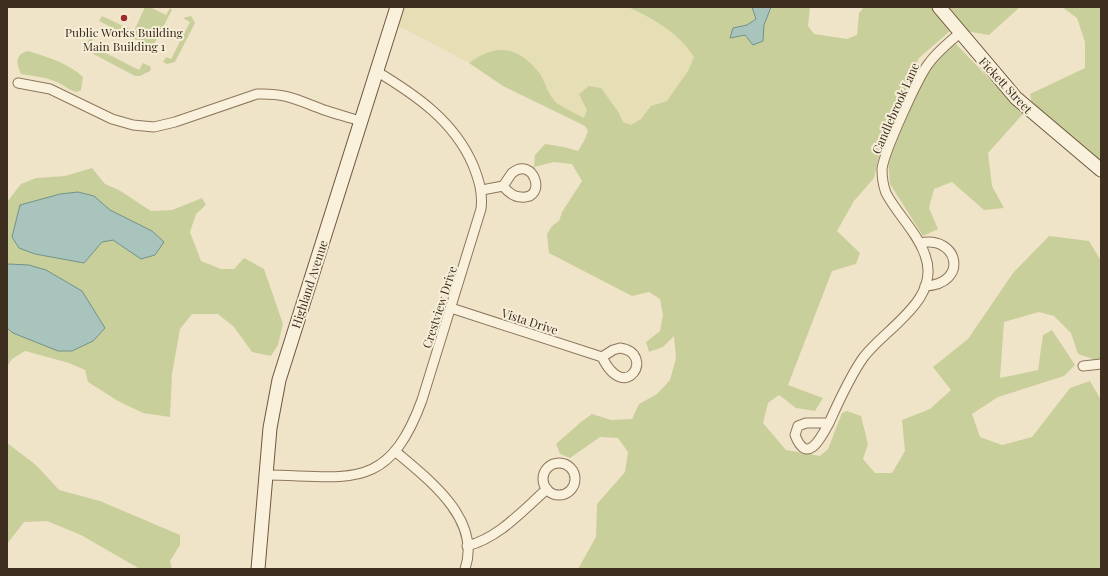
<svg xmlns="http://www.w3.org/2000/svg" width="1108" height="576" font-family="'Playfair Display',serif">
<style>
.farmland{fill:#e6deb5}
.green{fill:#c9cf9b}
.water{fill:#a9c4bc;stroke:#6f938a}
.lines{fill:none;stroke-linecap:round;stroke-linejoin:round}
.street-casing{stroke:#8d765c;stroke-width:11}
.secondary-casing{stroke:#6f573f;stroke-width:15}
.street{stroke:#faf1dc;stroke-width:9}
.secondary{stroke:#faf1dc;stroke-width:13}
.poi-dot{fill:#9e2a2b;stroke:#f7eed8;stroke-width:1.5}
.labels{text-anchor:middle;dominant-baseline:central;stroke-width:4;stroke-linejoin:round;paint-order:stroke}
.poi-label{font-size:12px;fill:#3d2e20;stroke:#f7eed8}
.street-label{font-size:12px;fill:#3d2e20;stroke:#f7eed8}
</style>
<rect width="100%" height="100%" fill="#f0e4c8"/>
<!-- farmland -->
<path class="farmland" d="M405 7H636L707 48 640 153 399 26Z"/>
<!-- green -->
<g class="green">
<path d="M145 7H150L166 15 170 8 172 10 152 48 99 21 102 16 134 31Z"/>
<path d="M628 7H810L808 26 814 34 847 39 857 35 859 13 864 7H935L934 10 950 31 919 58 880 152 874 178 854 201 837 231 860 253 856 264 832 271 788 385 823 398 815 411 796 408 779 395 768 403 763 423 786 450 820 456 828 449 842 413 847 411 861 416 868 444 863 459 875 473H892L905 451 902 420 930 409 951 390 933 367 968 339 1013 273 1049 236 1089 241 1101 261V359L1096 360 1078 354 1071 333 1054 316 1039 312 1004 322 1000 378 1038 370 1043 335 1052 330 1075 365 1064 376 998 397 972 414 980 437 1002 445 1032 437 1070 388 1090 381 1101 400V569H578L596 537 597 504 625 472 628 452 618 438 600 437 570 458 560 454 556 444 581 422 592 414 611 420 632 419 639 404 657 394 670 380 676 358 674 336 663 347 649 352 646 342 660 331 663 315 660 299 649 292 632 296 549 253 547 234 552 226 559 221 562 212 582 181 572 164 554 162 534 167 535 155 545 144 564 147 578 151 584 141 588 131 585 126 503 86 469 63C497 43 519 46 540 74 545 82 547 91 553 99 556 105 577 114 584 118L587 110 579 94 589 86 601 88 619 113 623 122 631 125 641 119 651 106 667 101 688 71 694 57C679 33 654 19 628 7Z"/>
<path d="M946 7H1020L989 35 965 31Z"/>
<path d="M1062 7H1101V162L1033 109 1030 94 1085 68V42L1077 18Z"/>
<path d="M191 16 195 23 175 62 167 64 163 62 166 57 171 59 190 22 183 18Z"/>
<path d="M91 36 93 38 90 45 139 70 143 63 151 67 150 71 140 76H135L84 49Z"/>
<path d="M955 43 1023 114 988 153 992 186 1004 208 984 210 952 182 934 189 929 208 938 229 923 236 890 184 888 161 919 87 937 60Z"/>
<path d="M28 51C48 57 68 63 83 77L81 90 77 92C70 91 65 86 59 83 46 77 34 76 21 74 16 63 15 54 28 51Z"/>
<path d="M92 168 105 184 119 190 151 211 172 210 202 198 206 205 196 214 190 232 201 261 221 269H234L244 258 264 269 283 324 278 345 271 356 252 352 234 327 218 314H192L180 329 172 374 170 417 143 413 118 401 88 382 85 370 69 363 25 351 12 359 7 366V202L21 184 36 178 65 176Z"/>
<path d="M7 443 36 465 59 490 100 501 180 535V545L170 561 172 569H140L81 535 47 521 24 522 7 544Z"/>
</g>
<!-- water -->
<g class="water">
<path d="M752 7H771L764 25 763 41 753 45 745 35 730 38 733 28 747 25 756 19Z"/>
<path d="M78 192 94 196 110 210 152 231 164 242 155 255 141 259 113 240 102 242 84 263 35 254 19 248 12 237 20 205 60 194Z"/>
<path d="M9 264 29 265 46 270 82 291 105 328 93 341 72 351H58L13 333 7 328V265Z"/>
</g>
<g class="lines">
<!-- street casing -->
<g class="street-casing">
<g id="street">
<path d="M18 83 50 89 112 119 133 125 154 127 175 122 257 94C287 93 297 100 324 110 336 114 348 117 360 121"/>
<path d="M482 190 503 186C506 182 509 177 512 173 534 155 548 200 521 197 513 197 507 191 503 186"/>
<path d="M920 243C959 235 969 284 925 286"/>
<path d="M451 308 602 357"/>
<path d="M620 348C656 353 626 406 602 357L613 350Z"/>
<path d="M1083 366 1101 364"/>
<path d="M806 423H829C821 438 807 466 795 435L798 426Z"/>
<path d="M829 423C839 401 849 378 863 358 885 328 942 300 925 255 917 232 897 214 886 193 883 185 882 177 882 169 884 152 918 77 929 63 938 51 949 42 960 33"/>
<path d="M395 451C428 479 482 519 465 569"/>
<circle cx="559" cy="479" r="16"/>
<path d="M266 475C349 476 388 493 422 400L481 209C483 193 479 180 473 165 454 121 416 95 376 71"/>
<path d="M467 546C499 538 523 510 547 489"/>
</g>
</g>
<!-- secondary casing -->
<g class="secondary-casing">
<g id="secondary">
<path d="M939 7 1016 98 1101 170"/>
<path d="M258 569 270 428 279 380 397 7"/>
</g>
</g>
<!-- street -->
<use href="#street" class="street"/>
<!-- secondary -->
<use href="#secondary" class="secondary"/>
</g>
<!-- markers -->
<circle class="poi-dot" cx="124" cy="18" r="4"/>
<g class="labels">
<!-- poi labels -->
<g class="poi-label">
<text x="124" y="32">Public Works Building<tspan x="124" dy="14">Main Building 1</tspan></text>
</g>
<!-- street labels -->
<g class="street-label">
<text transform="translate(1006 85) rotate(47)">Fickett Street</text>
<text transform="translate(895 108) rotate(-66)">Candlebrook Lane</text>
<text transform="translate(309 284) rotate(-72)">Highland Avenue</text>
<text transform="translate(439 307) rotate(-72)">Crestview Drive</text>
<text transform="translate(530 321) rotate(18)">Vista Drive</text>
</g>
</g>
<!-- border -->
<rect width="1108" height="576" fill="none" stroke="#3d2e20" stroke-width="16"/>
</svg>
